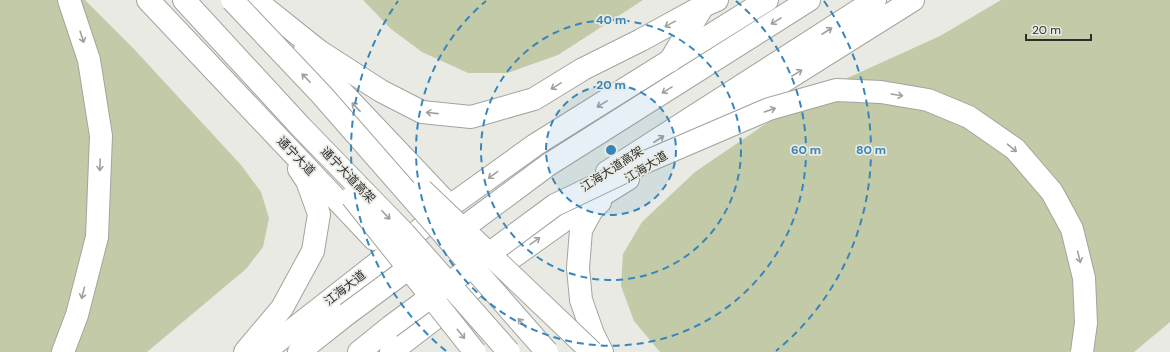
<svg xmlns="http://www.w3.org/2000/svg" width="1170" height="352" font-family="'DM Sans','Noto Sans SC',sans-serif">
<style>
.green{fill:#c3caa7}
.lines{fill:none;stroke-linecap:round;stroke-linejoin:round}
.tertiary-casing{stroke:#a3a49e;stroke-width:24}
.primary-casing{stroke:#a3a49e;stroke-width:24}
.trunk-casing{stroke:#a3a49e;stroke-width:24}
.tertiary{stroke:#fff;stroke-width:22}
.primary{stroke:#fff;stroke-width:22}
.trunk{stroke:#fff;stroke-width:22}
.trunk-bridge-casing{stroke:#a3a49e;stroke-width:24;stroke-linecap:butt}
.trunk-bridge{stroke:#fff;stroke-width:22}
.oneway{stroke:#a0a09f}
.ring{fill:none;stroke:#3886b9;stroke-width:2;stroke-dasharray:7 5}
.labels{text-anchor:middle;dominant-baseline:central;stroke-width:3.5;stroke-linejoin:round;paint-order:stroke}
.street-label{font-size:12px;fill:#2c2d2a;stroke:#e8eae3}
.centre{fill:#3886b9;stroke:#e8eae3;stroke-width:2}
.ring-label{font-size:12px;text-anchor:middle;font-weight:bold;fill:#3886b9;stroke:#e8eae3;stroke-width:3.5;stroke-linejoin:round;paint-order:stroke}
</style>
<rect width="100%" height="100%" fill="#e8eae3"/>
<!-- green -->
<g class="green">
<path d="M0 0H85L133 48 241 165 261 192 269 218 263 247 246 269 147 352H0Z"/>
<path d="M363 0H643L558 55 507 73H468L422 52 391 29Z"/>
<path d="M1001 0H1170V322L1134 352H660L634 321 621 286 623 254 642 222 695 172 767 123 832 85 940 36Z"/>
</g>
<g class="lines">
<!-- tertiary casing -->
<g class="tertiary-casing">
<path id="tertiary" d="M670 61 703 6 710 1"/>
</g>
<!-- primary casing -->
<g class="primary-casing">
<g id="primary">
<path d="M148 0 374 239"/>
<path d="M255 0 319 51 381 91 422 112 471 117 534 99 583 69 641 40 703 6 717 0"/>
<path d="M304 52 445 201"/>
<path d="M709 128 913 0"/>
<path d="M600 202 592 210 581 230 578 268 581 300 593 334 602 352"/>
<path d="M245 352 282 308 313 251 319 214 307 181 299 169"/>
<path d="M264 352 450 206 535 145 767 0"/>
<path d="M391 352 442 313 503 264 583 207 628 179"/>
</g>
</g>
<!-- trunk casing -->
<g class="trunk-casing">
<g id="trunk">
<path d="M184 0 300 126"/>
<path d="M548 165 809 0"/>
<path d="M607 172 875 0"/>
<path d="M63 352 77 315 97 237 101 136 89 60 69 0"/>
<path d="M299 352 347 314"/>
<path d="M359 352 390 327"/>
</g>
</g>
<!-- tertiary -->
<use href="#tertiary" class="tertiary"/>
<!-- primary -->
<use href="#primary" class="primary"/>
<!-- trunk -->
<use href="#trunk" class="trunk"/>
<!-- trunk-bridge casing -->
<g class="trunk-bridge-casing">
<g id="trunk-bridge">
<path d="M232 0 321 94 547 352"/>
<path d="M300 126 404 233 509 352"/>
<path d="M422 190 592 352"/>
<path d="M352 197 475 352"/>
<path d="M451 237 548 165"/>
<path d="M347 314 420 260"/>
<path d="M390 327 555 205 643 163 769 109 836 90 881 92 928 100 969 117 1015 149 1052 192 1072 229 1084 278 1086 323 1082 352"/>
</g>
</g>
<!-- trunk-bridge -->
<use href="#trunk-bridge" class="trunk-bridge"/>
</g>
<!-- one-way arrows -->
<defs><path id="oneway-shaft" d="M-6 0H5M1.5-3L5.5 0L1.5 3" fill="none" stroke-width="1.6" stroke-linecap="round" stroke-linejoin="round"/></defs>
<g class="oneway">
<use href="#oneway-shaft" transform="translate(776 21) rotate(148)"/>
<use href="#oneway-shaft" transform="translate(670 24) rotate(151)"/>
<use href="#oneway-shaft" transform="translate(827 31) rotate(-33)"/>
<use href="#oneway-shaft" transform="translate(82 37) rotate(72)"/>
<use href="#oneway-shaft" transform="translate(797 73) rotate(-32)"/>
<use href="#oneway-shaft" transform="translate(306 78) rotate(-134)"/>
<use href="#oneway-shaft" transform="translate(556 86) rotate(149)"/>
<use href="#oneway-shaft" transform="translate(667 90) rotate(148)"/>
<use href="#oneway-shaft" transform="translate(897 95) rotate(9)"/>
<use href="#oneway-shaft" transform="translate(602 104) rotate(148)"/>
<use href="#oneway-shaft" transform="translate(356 107) rotate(-133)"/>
<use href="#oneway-shaft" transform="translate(770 110) rotate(-19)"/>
<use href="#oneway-shaft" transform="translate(432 113) rotate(-174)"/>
<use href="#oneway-shaft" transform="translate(659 139) rotate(-33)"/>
<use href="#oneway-shaft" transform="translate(1012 148) rotate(40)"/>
<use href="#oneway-shaft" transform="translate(100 165) rotate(92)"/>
<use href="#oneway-shaft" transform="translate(493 175) rotate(144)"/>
<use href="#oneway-shaft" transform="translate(386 215) rotate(46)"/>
<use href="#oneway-shaft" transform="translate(535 241) rotate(-35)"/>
<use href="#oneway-shaft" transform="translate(1079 257) rotate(76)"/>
<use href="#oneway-shaft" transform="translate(83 293) rotate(104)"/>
<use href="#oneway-shaft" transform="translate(522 323) rotate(-131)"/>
<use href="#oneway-shaft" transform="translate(461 334) rotate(51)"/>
</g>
<!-- distance rings -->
<circle cx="611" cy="150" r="65" fill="#3886b9" fill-opacity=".12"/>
<g class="ring">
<circle cx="611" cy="150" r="65"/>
<circle cx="611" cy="150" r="130"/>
<path d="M736 1A195 195 0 1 1 486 1"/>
<path d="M446 351A260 260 0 0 1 398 1M824 1A260 260 0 0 1 776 351"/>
</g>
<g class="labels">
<!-- street labels -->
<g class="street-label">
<text transform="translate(296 156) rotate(46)">通宁大道</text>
<text transform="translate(646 167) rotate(-32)">江海大道</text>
<text transform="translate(612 169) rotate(-33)">江海大道高架</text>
<text transform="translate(348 175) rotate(46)">通宁大道高架</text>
<text transform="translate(345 288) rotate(-38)">江海大道</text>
</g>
</g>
<circle cx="611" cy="150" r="6" class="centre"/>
<g class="ring-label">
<text x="611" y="24">40 m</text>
<text x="611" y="89">20 m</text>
<text x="806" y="154">60 m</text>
<text x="871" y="154">80 m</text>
</g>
<!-- scale -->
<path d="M1026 34v6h65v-6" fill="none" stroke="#2c2d2a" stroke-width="2"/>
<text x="1032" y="34" font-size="12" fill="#2c2d2a" stroke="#e8eae3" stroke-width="3" paint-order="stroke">20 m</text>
</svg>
